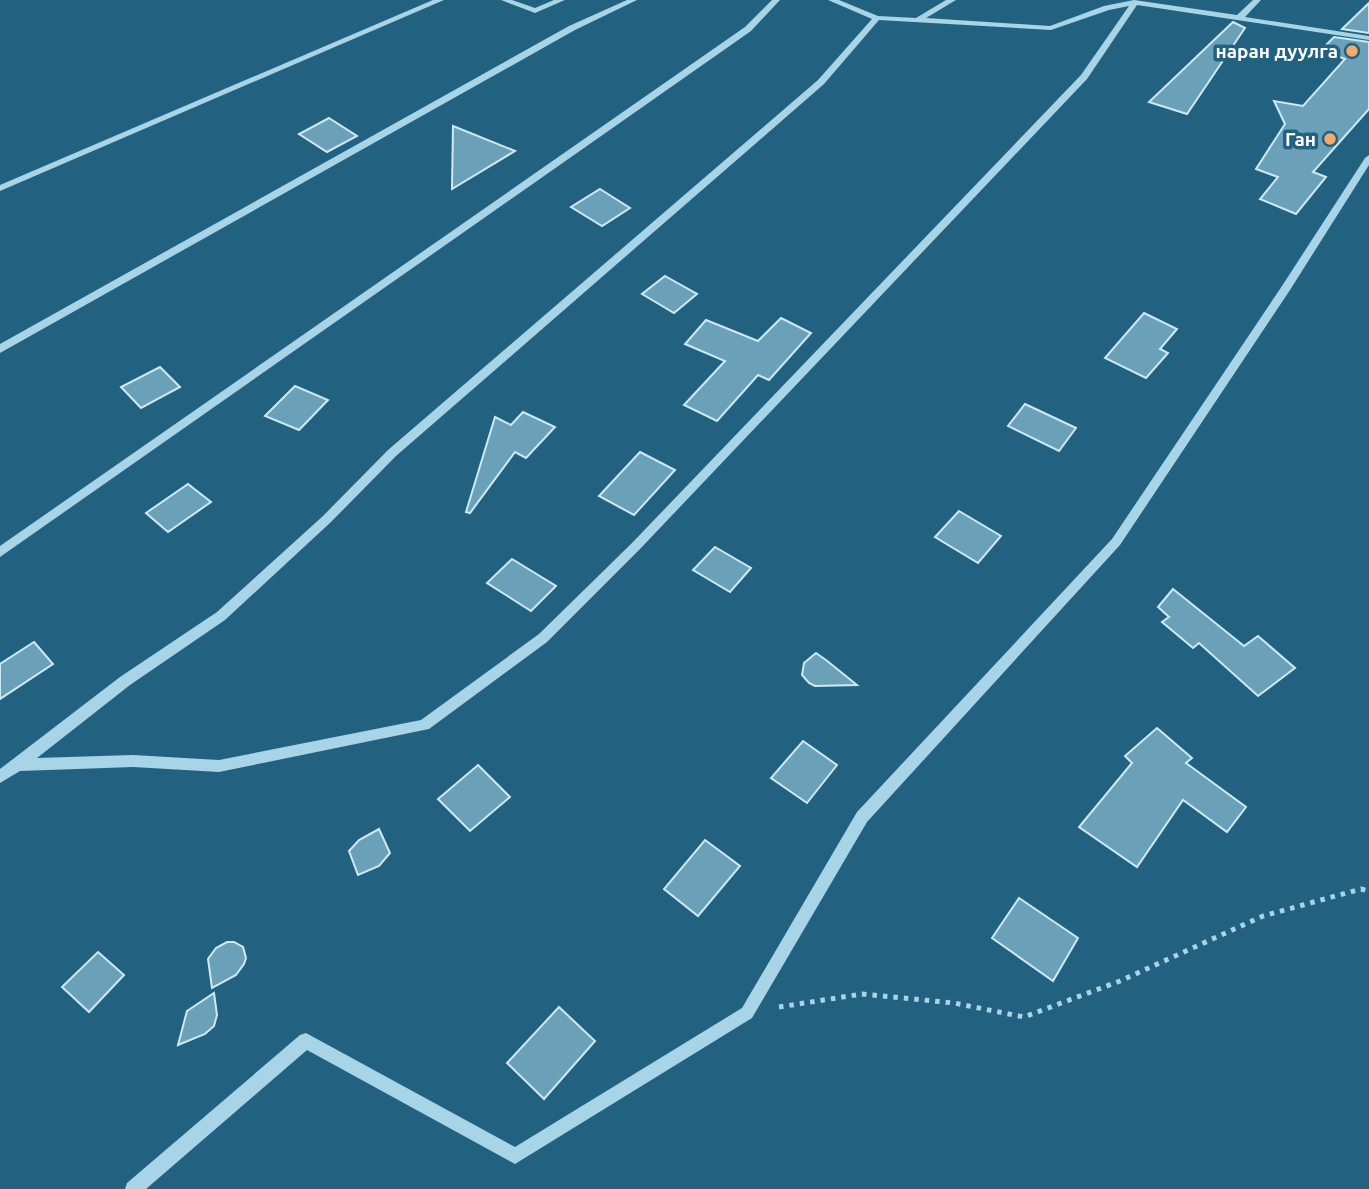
<svg xmlns="http://www.w3.org/2000/svg" width="1369" height="1189" font-family="Ubuntu,sans-serif">
<style>
.building{fill:#6ba1b8;stroke:#cce9f5;stroke-width:2}
.lines{fill:none;stroke-linecap:round;stroke-linejoin:round}
.path{stroke:#a8d4e7;stroke-width:5;stroke-dasharray:4.5 6;stroke-linecap:butt}
.minor{fill:#a8d4e7;fill-rule:evenodd}
.poi-dot{fill:#f3ab6b;stroke:#226280;stroke-width:2.5}
.labels{text-anchor:middle;dominant-baseline:central;stroke-width:7;stroke-linejoin:round;paint-order:stroke}
.far-poi-label{font-size:19px;font-weight:bold;fill:#fff;stroke:#226280;text-anchor:end}
</style>
<rect width="100%" height="100%" fill="#226280"/>
<!-- building -->
<g class="building">
<path d="M1369 3V33L1342 29Z"/>
<path d="M1233 22 1245 28 1187 114 1149 102Z"/>
<path d="M1334 37 1369 42V109L1313 172 1326 177 1296 214 1260 199 1278 177 1256 169 1285 124 1274 101 1303 106 1345 59 1321 50Z"/>
<path d="M329 118 357 136 327 152 299 134Z"/>
<path d="M453 126 515 151 452 189Z"/>
<path d="M600 189 630 208 602 226 571 207Z"/>
<path d="M665 276 697 294 674 313 642 294Z"/>
<path d="M1144 313 1177 329 1160 349 1168 353 1146 378 1105 358Z"/>
<path d="M781 318 811 333 769 380 758 375 717 421 684 405 725 361 685 344 706 320 758 341Z"/>
<path d="M160 367 180 387 141 408 121 387Z"/>
<path d="M295 386 328 400 299 430 265 416Z"/>
<path d="M1025 404 1076 428 1059 451 1008 426Z"/>
<path d="M523 412 555 427 526 458 515 452 470 513 466 512 495 417 511 425Z"/>
<path d="M640 452 675 470 634 515 599 496Z"/>
<path d="M188 484 211 502 168 532 146 513Z"/>
<path d="M959 511 1001 536 978 563 935 537Z"/>
<path d="M715 547 751 568 730 592 693 570Z"/>
<path d="M512 559 556 586 531 611 487 583Z"/>
<path d="M1173 589 1244 646 1258 636 1295 668 1258 696 1199 643 1193 648 1162 622 1169 617 1158 607Z"/>
<path d="M34 642 53 664 0 699V664Z"/>
<path d="M816 653 826 660 857 685 815 686 809 683 802 675 804 663Z"/>
<path d="M1157 728 1192 758 1186 763 1246 807 1227 832 1183 800 1137 867 1079 827 1132 763 1125 756Z"/>
<path d="M803 741 837 765 807 803 771 778Z"/>
<path d="M478 765 510 797 470 831 438 799Z"/>
<path d="M379 829 390 853 379 866 358 875 349 851 359 840Z"/>
<path d="M705 840 740 866 698 916 664 889Z"/>
<path d="M1019 898 1078 938 1053 981 992 938Z"/>
<path d="M227 942H234L243 947 246 958 244 964 236 975 212 988 208 959 216 948Z"/>
<path d="M98 952 124 975 89 1012 62 987Z"/>
<path d="M214 993 217 1015 214 1026 205 1034 178 1045 187 1011Z"/>
<path d="M559 1007 595 1041 544 1099 507 1063Z"/>
</g>
<g class="lines">
<!-- path -->
<path class="path" d="M779 1007 862 994 954 1003 1024 1017 1120 981 1263 916 1361 889 1369 891"/>
<!-- minor -->
<g class="minor">
<path d="M433 0H444L0 191V185Z"/>
<path d="M501 0H512L535 8 554 0H565L535 13Z"/>
<path d="M627 0H637L575 30 0 353V344L569 26Z"/>
<path d="M772 0H780L751 31 0 557V546L745 27Z"/>
<path d="M828 0H839L878 16 916 18 946 0H956L926 18 1050 26 1104 6 1134 0 1237 15 1253 0H1261L1245 17 1369 36V40L1137 5 1087 79 640 549 547 642 429 729 219 772 133 767 20 771 0 783V769L120 677 217 612 323 516 388 450 818 80 872 19ZM1129 6 1081 75 632 543 539 634 421 720 219 760 133 755 37 758 130 685 225 620 331 522 396 456 824 84 879 20 1051 30 1109 10Z"/>
<path d="M1369 155V165L1290 290 1120 545 867 822 752 1018 515 1164 307 1050 146 1189H125L127 1183 300 1035 306 1033 515 1147 742 1008 857 812 1112 539 1282 286 1365 158Z"/>
</g>
</g>
<!-- markers -->
<g class="poi-dot">
<circle cx="1352" cy="51" r="7"/>
<circle cx="1330" cy="139" r="7"/>
</g>
<g class="labels">
<!-- far-poi labels -->
<g class="far-poi-label">
<text x="1338" y="51">наран дуулга</text>
<text x="1316" y="139">Ган</text>
</g>
</g>
</svg>
